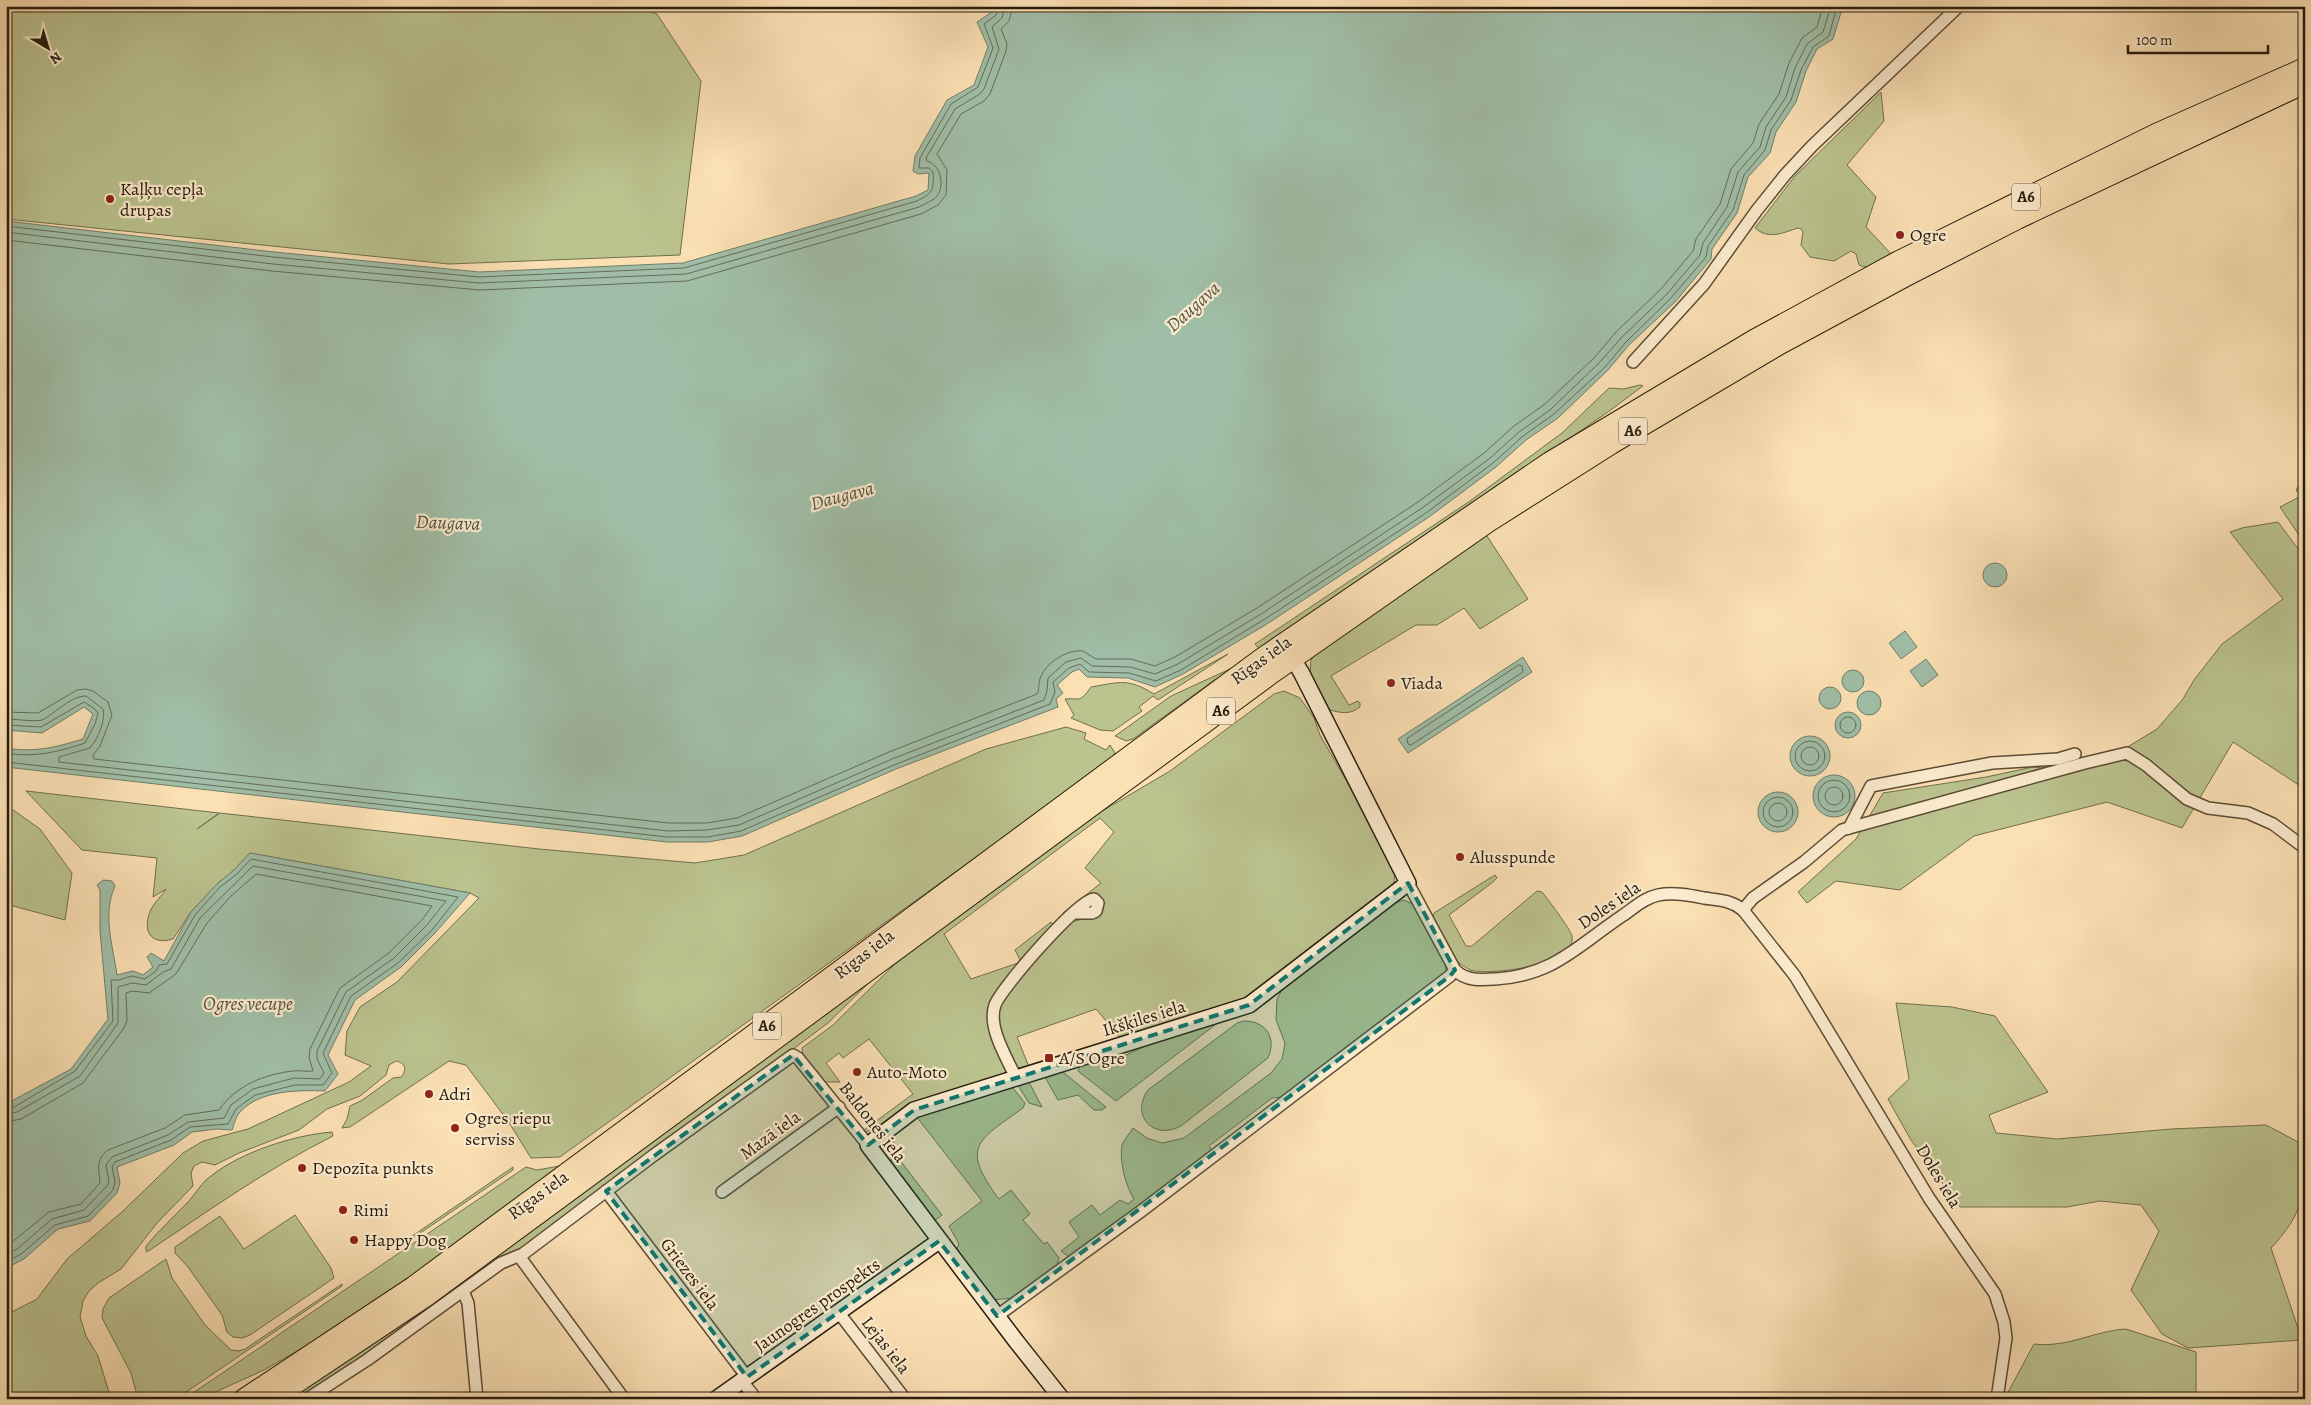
<svg xmlns="http://www.w3.org/2000/svg" width="2311" height="1405" font-family="Alegreya,serif">
<style>
.green{fill:#bbc38f;stroke:#706f4e}
.water{fill:#a0bea7;stroke:#6f7d69}
.lines{fill:none;stroke-linecap:round;stroke-linejoin:round}
.shore{stroke:#636c5a;stroke-width:1}
.stream{stroke:#6f7d69;stroke-width:2.5}
.street-casing{stroke:#5b4c36;stroke-width:14}
.secondary-casing{stroke:#261b0c;stroke-width:18}
.highway-casing{stroke:#261b0c;stroke-width:22}
.street{stroke:#fcebce;stroke-width:11}
.secondary{stroke:#fcebce;stroke-width:15}
.highway{stroke:#fbe0b4;stroke-width:20}
.marked{fill:#0f766e;fill-opacity:0.2;stroke:#0f766e;stroke-width:4;stroke-dasharray:10 6;stroke-linejoin:round}
.poi-dot{fill:#8f2418;stroke:#fcebce;stroke-width:2}
.labels{text-anchor:middle;dominant-baseline:central;stroke-width:4.5;stroke-linejoin:round;paint-order:stroke}
.shield{fill:#fcebce;stroke:#665946;stroke-width:1}
.shield-label{font-size:16px;font-weight:bold;fill:#261b0c}
.poi-label{font-size:18px;fill:#261b0c;stroke:#fcebce;text-anchor:start}
.street-label{font-size:18px;fill:#261b0c;stroke:#fcebce}
.water-label{font-size:19px;font-style:italic;fill:#515442;stroke:#fcebce}
</style>
<rect width="100%" height="100%" fill="#fbe0b4"/>
<filter id="stains"><feTurbulence type="fractalNoise" baseFrequency=".004" numOctaves="4"/><feColorMatrix values="0 0 0 0 .2 0 0 0 0 .09 0 0 0 0 .02 0 0 0 .5 -.17"/></filter>
<radialGradient id="worn" r=".72"><stop offset=".6" stop-color="#630" stop-opacity="0"/><stop offset="1" stop-color="#630" stop-opacity=".3"/></radialGradient>
<!-- green -->
<g class="green">
<path d="M6 6H632L657 14 701 81 680 255 449 264 6 219Z"/>
<path d="M1881 92 1884 121 1847 165 1876 197 1866 227 1892 255C1882 262 1871 271 1859 265L1856 254 1851 251 1834 261 1810 257 1801 245 1803 232 1801 229 1798 228C1782 233 1769 240 1755 228L1795 176Z"/>
<path d="M1640 385 1643 386 1608 412 1261 651 1255 644 1470 501 1562 433 1609 388 1623 389Z"/>
<path d="M2305 477V544L2280 507 2301 496 2296 490Z"/>
<path d="M2278 522 2305 558V789L2233 742 2182 828 2107 802 1974 836 1900 890 1836 881 1807 903 1798 892 1856 839 1883 793 1986 777 2033 767 2080 771 2116 754 2157 729 2183 699 2194 680 2222 644 2283 599 2230 532 2242 528Z"/>
<path d="M1485 533 1528 599 1480 629 1464 608 1437 625H1416L1331 676 1349 705 1358 701 1360 703V707C1350 715 1341 713 1330 710L1310 674 1311 660 1322 646Z"/>
<path d="M1228 654 1158 700 1153 696 1139 707 1142 711 1113 731 1100 730 1071 718 1074 715 1065 699C1080 698 1080 703 1091 687 1121 682 1128 678 1154 694Z"/>
<path d="M1243 663 1213 681 1133 739 1126 741 1115 736 1171 696Z"/>
<path d="M1284 691 1300 698 1314 718 1320 735 1395 865 1394 884 1388 893 1251 998 1121 1039 1096 1009 1017 1037 1029 1067 1018 1070 1014 1066 996 1017 1006 993 1069 922 1094 917 1103 903 1099 896 1095 893 1065 915 1063 913 1101 883 1085 868 1114 832 1100 818 944 934 971 979 1021 962 1015 950 1051 922 1053 925 992 1004 1009 1069 1007 1074 905 1107 884 1125 866 1132 864 1130 913 1094 869 1039 843 1058 839 1053 826 1063 840 1082H825L803 1055 802 1048 833 1025 895 964 941 929 1097 814 1170 771 1274 694Z"/>
<path d="M1066 727 1086 733 1084 739 1106 750 1110 745 1115 753 1112 759 560 1157 531 1158 508 1121 466 1065 449 1061 350 1127 342 1128 347 1119 350 1106 361 1101 393 1078 401 1077C407 1070 406 1063 396 1061L389 1065 386 1075 360 1096 327 1109 299 1130 239 1153 215 1165 202 1162 194 1166 191 1173 193 1186 157 1223 121 1269 98 1283 89 1291 83 1301 80 1317 86 1336 98 1356 111 1399H6V1315L37 1299 67 1259 123 1211 183 1153 203 1141 248 1129 349 1082 371 1066 345 1055 347 1031 360 1007 397 982 479 898 470 893 250 853 234 870 217 884 191 912 173 939C149 946 142 929 151 909 155 902 162 895 166 889L153 897 157 858 82 850 26 791 219 813 197 829 220 813 539 849 695 863 744 855 986 749Z"/>
<path d="M6 805 40 829 72 873 65 920 6 904Z"/>
<path d="M1495 875 1497 878 1493 882 1449 915 1466 946H1472L1537 891 1542 892C1547 898 1571 930 1572 936 1577 965 1490 976 1470 970 1467 968 1460 964 1457 961 1447 950 1440 931 1433 917L1434 913Z"/>
<path d="M1404 900 1415 905 1445 960 1446 973 1283 1097 1272 1098 1209 1146 1212 1151 1152 1198 1069 1257 1061 1251 1079 1237 1069 1222 1092 1205 1100 1215 1120 1200 1128 1204 1134 1199C1126 1187 1119 1161 1122 1145 1124 1140 1130 1133 1133 1128L1147 1138 1162 1143 1184 1138 1271 1073 1282 1059 1285 1043 1276 1020 1277 999 1284 986 1390 904Z"/>
<path d="M892 960 828 1023 523 1250 301 1399H284Z"/>
<path d="M1896 1003 1952 1007 1995 1016 2048 1092 1989 1115 1996 1133 2057 1139 2171 1129 2266 1125 2302 1144C2309 1189 2303 1214 2271 1248L2302 1340 2188 1348 2162 1334 2131 1290 2159 1231 2141 1205 2100 1201 2067 1207H1960L1911 1140 1888 1099 1909 1079Z"/>
<path d="M1224 1018 1116 1101 1078 1071 1081 1064 1126 1055 1160 1039Z"/>
<path d="M1244 1021C1266 1021 1277 1038 1268 1058L1181 1126C1153 1141 1130 1115 1148 1090L1237 1023Z"/>
<path d="M1061 1072 1064 1073 1106 1107 1102 1110H1094L1078 1095 1058 1100 1045 1077Z"/>
<path d="M1027 1082 1030 1084 1042 1107 1029 1103 1019 1087V1084Z"/>
<path d="M1012 1087 1025 1103 1023 1108C977 1141 960 1147 999 1199L1011 1190 1030 1214 1023 1220 1044 1244 1047 1242 1059 1258 1056 1268 1015 1298 991 1300 955 1253 959 1244 949 1226 982 1201 916 1116Z"/>
<path d="M332 1132 333 1136C267 1169 208 1211 147 1252L146 1250V1246C159 1230 174 1217 188 1202 196 1193 202 1182 211 1176 241 1152 294 1135 332 1132Z"/>
<path d="M892 1140 903 1156 899 1159 942 1215 933 1222C917 1201 882 1170 892 1140Z"/>
<path d="M565 1165 353 1319 264 1370 200 1399H184L526 1167 537 1170Z"/>
<path d="M513 1167V1170L407 1242 405 1241Z"/>
<path d="M295 1215 331 1268 334 1278 250 1335 242 1338 233 1337 227 1332 222 1315 188 1267 175 1253V1247L220 1216 244 1249Z"/>
<path d="M166 1259 172 1278 205 1325 231 1350 238 1351 245 1349 342 1284V1286L176 1399H138L131 1373 102 1318 103 1309 109 1298Z"/>
<path d="M2126 1329 2196 1352V1399H2011L2007 1394 2034 1344C2067 1348 2094 1331 2126 1329Z"/>
</g>
<!-- water -->
<g class="water">
<path d="M995 6H1843L1833 39 1817 49 1806 71 1796 102 1776 132 1770 153 1748 177 1737 213 1712 249 1711 259 1675 302 1629 345 1608 370 1558 418 1526 440 1496 467 1429 517 1267 624 1183 674 1155 687 1128 678 1087 677 1079 669 1072 672 1057 685 1063 693 1056 699 1058 707 896 769 742 836 708 842H667L6 767V748C34 753 57 747 83 739L93 714 84 707 42 733 6 730V221L274 252 479 272 683 263 916 196 928 190 929 173 918 174 913 171 915 156 947 100 974 85 988 47 977 22 992 12Z"/>
<circle cx="1995" cy="575" r="12"/>
<path d="M1905 631 1917 647 1901 659 1889 643Z"/>
<path d="M1523 657 1532 672 1408 753 1398 739Z"/>
<path d="M1926 659 1938 675 1922 687 1910 671Z"/>
<circle cx="1853" cy="681" r="11"/>
<circle cx="1830" cy="698" r="11"/>
<circle cx="1869" cy="703" r="12"/>
<circle cx="1848" cy="725" r="13"/>
<circle cx="1810" cy="756" r="20"/>
<circle cx="1834" cy="796" r="21"/>
<circle cx="1778" cy="812" r="20"/>
<path d="M250 853 470 893 435 933 401 967 355 1000 328 1055 338 1074 325 1091C298 1090 260 1090 240 1112 236 1116 234 1125 232 1130L216 1129 192 1132 174 1145 117 1167 120 1183 117 1193 90 1221 58 1229 24 1259 6 1268V1104L71 1069 108 1019 100 931V890L97 885 103 880 112 881 115 886C102 914 113 946 117 975L133 971 143 975 153 967 147 957 151 953 164 961 191 912 217 884 234 870Z"/>
</g>
<g class="lines">
<!-- shore -->
<g class="shore">
<path d="M6 226 273 257 479 277 684 268 917 201C933 193 934 190 933 172L929 168H919L920 158 951 104 978 87 993 48 984 24 996 15 999 6"/>
<path d="M6 232 273 264 479 283 686 274 919 207C924 204 933 201 937 196 945 185 941 165 927 161L926 158 955 109 980 94 984 89 999 49 992 27 1002 18 1005 6"/>
<path d="M6 240 272 271 480 290 687 281 921 214 938 205 946 195 947 170 937 154 961 114 984 101 990 94 1006 51 1007 44 1001 29 1009 21 1013 6"/>
<path d="M1519 665 1522 666 1523 672 1411 745 1408 744 1407 739Z"/>
<path d="M6 712 38 713 77 690 86 689 93 691 108 702 112 715 100 746 93 755 94 759 668 823H707L737 818 889 752 1037 694C1040 689 1038 684 1040 679 1045 663 1067 649 1083 651L1096 659H1131L1155 666 1175 657 1257 608 1418 502 1484 453 1514 426 1545 404 1595 357 1616 332 1661 289 1693 251 1696 239 1720 204 1731 169 1753 143 1759 124 1779 94 1789 63 1802 38 1817 27 1823 6"/>
<circle cx="1848" cy="725" r="8"/>
<path d="M6 719C14 719 36 722 42 720 56 713 70 696 86 696L103 709C106 720 98 739 90 748L59 757V762L668 831 707 830 739 825 892 759 1044 700 1047 691 1048 678 1066 662 1081 658 1092 666 1130 667 1155 674 1178 664 1261 614 1422 508 1489 459 1519 432 1550 410 1600 362 1622 337 1667 294 1700 255 1703 243 1727 207 1738 172 1760 147 1766 127 1786 97 1795 68 1807 44 1823 32 1831 6"/>
<path d="M6 725 41 727 84 702 95 709 98 713 95 724 85 743C58 752 34 758 6 753"/>
<circle cx="1810" cy="756" r="15"/>
<circle cx="1810" cy="756" r="9"/>
<path d="M6 762 667 837H708L741 831 894 765 1050 704 1055 692 1053 682 1069 668 1080 664 1089 672 1129 673 1156 681 1181 670 1265 619 1426 513 1493 463 1523 436 1554 414 1605 367 1626 342 1671 298 1706 257 1708 246 1733 210 1744 175 1765 150 1771 130 1791 100 1801 70 1813 47 1829 36 1837 6"/>
<circle cx="1834" cy="796" r="16"/>
<circle cx="1834" cy="796" r="9"/>
<circle cx="1778" cy="812" r="15"/>
<circle cx="1778" cy="812" r="9"/>
<path d="M6 1109 14 1107 75 1071 113 1021 111 980H119L132 976 145 979 156 971 159 965 167 964 195 915 220 887 237 874 251 859 458 897 432 930 398 963 351 996 323 1053 332 1073 323 1085H295L255 1095 236 1109 228 1124 190 1127 171 1140 115 1162 112 1167 115 1182 113 1190 88 1216 55 1225 21 1254 6 1262"/>
<path d="M6 1115 17 1112 80 1076 118 1023V987L132 983 146 985 163 972 171 969 200 918 253 866 446 901 427 925 394 958 346 992 317 1051V1059L324 1073 320 1079 294 1078 253 1089 231 1105 224 1118 188 1122 168 1135 112 1157 106 1165 109 1182 107 1186 84 1210 52 1219 17 1249 6 1255"/>
<path d="M6 1122 21 1119 83 1083 124 1028 127 1020 126 993 132 991 149 993 176 974 207 923 230 897 256 874 432 906 422 920 389 953 340 988 310 1049 309 1057 313 1071C306 1072 299 1070 293 1071 265 1074 235 1086 219 1110L185 1115 165 1128 108 1150C95 1160 99 1169 100 1183L81 1204 49 1212 6 1247"/>
</g>
<!-- stream -->
<g class="stream">
<path d="M2007 1394 2011 1399"/>
<path d="M2291 1399 2305 1396"/>
</g>
<!-- street casing -->
<g class="street-casing">
<g id="street">
<path d="M1633 362 1704 284 1757 210 1785 175 1812 146 1959 6"/>
<path d="M1849 828 2085 763 2127 753 2146 765 2187 799 2208 808 2248 813 2273 824 2305 848"/>
<path d="M1408 883 1455 970C1466 981 1480 980 1495 979 1554 975 1576 947 1622 916 1634 908 1644 898 1658 895 1673 892 1689 895 1704 898 1718 900 1731 900 1743 910L1795 976 1929 1198 1995 1294 2004 1322 2006 1338 1997 1399"/>
<path d="M1743 910 1753 898 1804 862 1842 830 1849 828 1871 786 1992 763 2058 759 2075 754"/>
<path d="M1016 1078C1007 1058 987 1027 995 1005 1001 988 1079 899 1094 899L1098 903 1096 911 1092 913H1073"/>
<path d="M606 1191 747 1377"/>
<path d="M722 1192 839 1107"/>
<path d="M519 1256 624 1399"/>
<path d="M463 1291 468 1303 477 1399"/>
<path d="M839 1313 905 1399"/>
<path d="M997 1316 1140 1212 1450 976 1455 970"/>
<path d="M742 1381 756 1399"/>
<path d="M307 1399 367 1360 501 1263 523 1254 654 1155 793 1055 798 1058 868 1145"/>
</g>
</g>
<!-- secondary casing -->
<g class="secondary-casing">
<g id="secondary">
<path d="M716 1399 939 1241"/>
<path d="M1062 1399 1016 1341 868 1145 914 1110 1249 1005 1408 883 1301 672 1287 650"/>
</g>
</g>
<!-- highway casing -->
<g class="highway-casing">
<g id="highway">
<path d="M244 1399 413 1287 1261 659 1550 462 1754 340 1899 261 2156 134 2305 68"/>
<path d="M272 1399 425 1297 1272 673 1488 522 1611 444 1780 344 1906 276 2017 219 2305 83"/>
</g>
</g>
<!-- street -->
<use href="#street" class="street"/>
<!-- secondary -->
<use href="#secondary" class="secondary"/>
<!-- highway -->
<use href="#highway" class="highway"/>
</g>
<!-- marked area -->
<path class="marked" d="M1408 883 1455 970 1450 976 997 1316 939 1241 747 1377 606 1191 793 1055 868 1145 914 1110 1249 1005Z"/>
<!-- markers -->
<g class="poi-dot">
<circle cx="110" cy="199" r="5"/>
<circle cx="1900" cy="235" r="5"/>
<circle cx="1391" cy="683" r="5"/>
<circle cx="1460" cy="857" r="5"/>
<rect x="1044" y="1053" width="10" height="10" rx="2.5"/>
<circle cx="857" cy="1072" r="5"/>
<circle cx="429" cy="1094" r="5"/>
<circle cx="455" cy="1128" r="5"/>
<circle cx="302" cy="1168" r="5"/>
<circle cx="343" cy="1210" r="5"/>
<circle cx="354" cy="1240" r="5"/>
</g>
<g class="labels">
<!-- shield labels -->
<g class="shield">
<rect x="2012" y="183.5" width="28" height="27" rx="4"/>
<rect x="1619" y="417.5" width="28" height="27" rx="4"/>
<rect x="1207" y="697.5" width="28" height="27" rx="4"/>
<rect x="753" y="1012.5" width="28" height="27" rx="4"/>
</g>
<g class="shield-label">
<text x="2026" y="197">A6</text>
<text x="1633" y="431">A6</text>
<text x="1221" y="711">A6</text>
<text x="767" y="1026">A6</text>
</g>
<!-- poi labels -->
<g class="poi-label">
<text x="120" y="189">Kaļķu cepļa<tspan x="120" dy="21">drupas</tspan></text>
<text x="1910" y="235">Ogre</text>
<text x="1401" y="683">Viada</text>
<text x="1470" y="857">Alusspunde</text>
<text x="1059" y="1058">A/S Ogre</text>
<text x="867" y="1072">Auto-Moto</text>
<text x="439" y="1094">Adri</text>
<text x="465" y="1118">Ogres riepu<tspan x="465" dy="21">serviss</tspan></text>
<text x="312" y="1168">Depozīta punkts</text>
<text x="353" y="1210">Rimi</text>
<text x="364" y="1240">Happy Dog</text>
</g>
<!-- street labels -->
<g class="street-label">
<text transform="translate(1261 660) rotate(-36)">Rīgas iela</text>
<text transform="translate(1609 905) rotate(-34)">Doles iela</text>
<text transform="translate(864 954) rotate(-37)">Rīgas iela</text>
<text transform="translate(1144 1018) rotate(-17)">Ikšķiles iela</text>
<text transform="translate(873 1122) rotate(52)">Baldones iela</text>
<text transform="translate(770 1135) rotate(-36)">Mazā iela</text>
<text transform="translate(1939 1176) rotate(59)">Doles iela</text>
<text transform="translate(538 1195) rotate(-36)">Rīgas iela</text>
<text transform="translate(690 1274) rotate(53)">Griezes iela</text>
<text transform="translate(817 1305) rotate(-35)">Jaunogres prospekts</text>
<text transform="translate(886 1345) rotate(52)">Lejas iela</text>
</g>
<!-- water labels -->
<g class="water-label">
<text transform="translate(1193 307) rotate(-42)">Daugava</text>
<text transform="translate(842 496) rotate(-15)">Daugava</text>
<text transform="translate(448 523) rotate(2)">Daugava</text>
<text x="248" y="1004">Ogres vecupe</text>
</g>
</g>
<!-- margin -->
<rect width="2311" height="1405" fill="none" stroke="#fbe0b4" stroke-width="25"/>
<rect x="8" y="8" width="2296" height="1390" fill="none" stroke="#261b0c" stroke-width="2.5"/>
<rect x="12" y="12" width="2286" height="1380" fill="none" stroke="#261b0c"/>
<!-- north arrow -->
<g transform="translate(48 48) rotate(142)" stroke="#fcebce" stroke-width="4" paint-order="stroke">
<path d="M0-4L9 19L0 12L-9 19Z" fill="#261b0c"/>
<text y="-8" font-size="14" font-weight="bold" text-anchor="middle" fill="#261b0c">N</text>
</g>
<!-- scale -->
<path d="M2128 45v8h140v-8" fill="none" stroke="#261b0c" stroke-width="2.5"/>
<text x="2136" y="45" font-size="15" fill="#261b0c" stroke="#fcebce" stroke-width="4" paint-order="stroke">100 m</text>
<rect width="100%" height="100%" filter="url(#stains)"/>
<rect width="100%" height="100%" fill="url(#worn)"/>
</svg>
